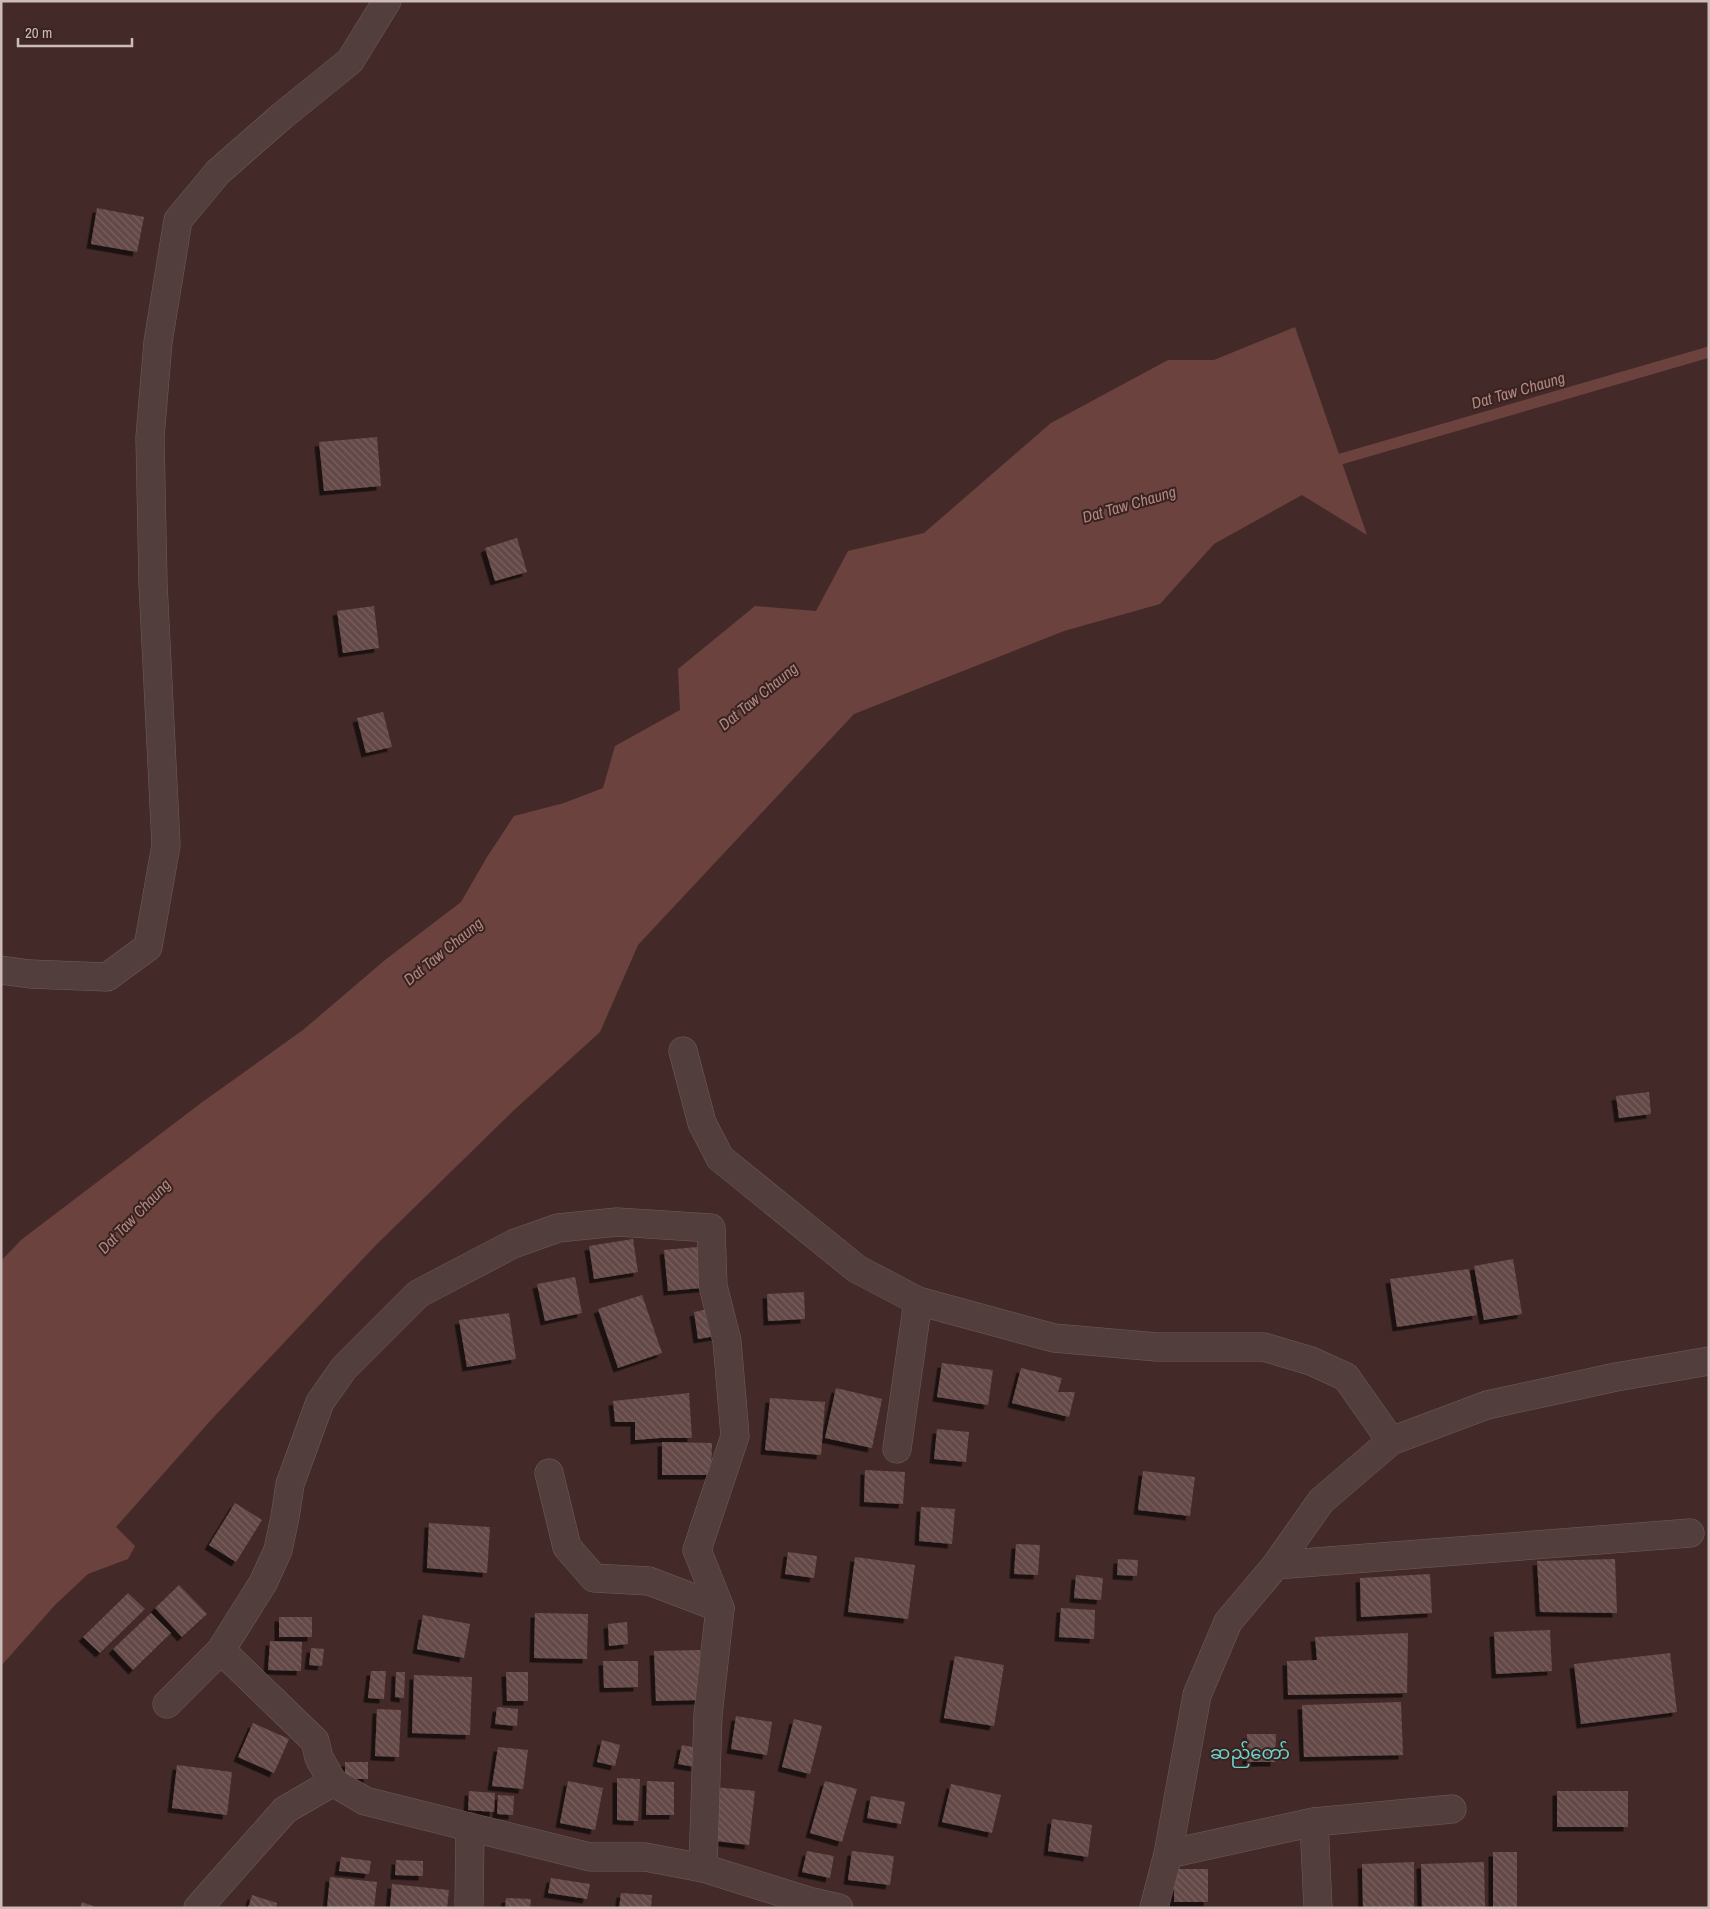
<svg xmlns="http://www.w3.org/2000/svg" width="1710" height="1909" font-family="'Archivo Narrow','Noto Sans Myanmar',sans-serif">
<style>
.water{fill:#6b423e}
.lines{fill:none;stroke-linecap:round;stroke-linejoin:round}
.stream{stroke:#6b423e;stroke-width:11}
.building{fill:url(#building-back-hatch);filter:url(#shadow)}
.minor-casing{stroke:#705c5a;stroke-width:29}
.minor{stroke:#523e3c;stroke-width:28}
.labels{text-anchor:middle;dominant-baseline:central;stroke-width:4;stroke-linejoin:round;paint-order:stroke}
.water-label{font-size:16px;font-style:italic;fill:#b28681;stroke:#382320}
.quarter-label{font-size:18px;fill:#6cd4ce;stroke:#382320}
</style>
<defs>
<pattern id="building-back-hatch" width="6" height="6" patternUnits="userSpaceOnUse" patternTransform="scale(1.25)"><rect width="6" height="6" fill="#644947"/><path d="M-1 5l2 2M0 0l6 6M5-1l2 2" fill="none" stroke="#79615f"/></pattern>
<filter id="shadow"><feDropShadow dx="-4.5" dy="4.5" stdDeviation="0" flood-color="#0009"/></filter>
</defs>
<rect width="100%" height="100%" fill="#432a28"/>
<!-- water -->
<path class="water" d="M1295 327 1367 535 1302 495 1214 544 1160 604 1064 631 854 714 638 945 600 1032 512 1112 375 1246 211 1420 116 1527 135 1546 128 1559 88 1574 55 1605 1 1666V1261L21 1240 201 1103 303 1030 385 960 461 902 487 857 514 816 564 803 603 788 615 746 680 710 678 669 755 606 816 611 848 551 924 533 1051 423 1168 360H1214Z"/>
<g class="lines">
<!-- stream -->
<path class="stream" d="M1327 463 1709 352"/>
</g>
<!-- building -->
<g class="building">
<path d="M97 208 144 217 137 252 91 244Z"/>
<path d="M377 437 381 486 324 491 319 442Z"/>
<path d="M517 538 527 572 495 581 485 548Z"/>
<path d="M374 606 379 648 343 653 337 611Z"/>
<path d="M383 712 392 747 366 753 357 718Z"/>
<path d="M1649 1092 1651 1114 1619 1118 1616 1096Z"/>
<path d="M633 1239 638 1272 594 1279 589 1246Z"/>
<path d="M708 1246 712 1287 668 1291 664 1250Z"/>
<path d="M1513 1259 1522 1314 1484 1320 1474 1266Z"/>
<path d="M1469 1269 1477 1315 1397 1327 1390 1279Z"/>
<path d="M575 1277 582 1313 545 1321 537 1284Z"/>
<path d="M804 1292 805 1319 768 1321 767 1294Z"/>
<path d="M642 1295 662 1353 618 1368 598 1309Z"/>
<path d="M723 1306 728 1334 698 1339 694 1312Z"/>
<path d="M509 1313 516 1359 467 1367 459 1320Z"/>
<path d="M942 1363 993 1370 988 1405 937 1397Z"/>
<path d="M1021 1368 1062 1378 1058 1392H1075L1069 1417 1012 1403Z"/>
<path d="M836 1388 882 1399 872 1448 825 1438Z"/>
<path d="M689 1393 692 1438H660L635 1440V1422H615L613 1401Z"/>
<path d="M770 1398 825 1402 821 1455 765 1450Z"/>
<path d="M937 1429 969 1432 966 1462 934 1459Z"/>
<path d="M662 1442 712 1443 711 1475H662Z"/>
<path d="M865 1470 905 1472 903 1504 864 1502Z"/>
<path d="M1143 1471 1195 1477 1190 1516 1138 1510Z"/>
<path d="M235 1503 262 1520 236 1562 209 1545Z"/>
<path d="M921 1507 955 1509 952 1544 919 1541Z"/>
<path d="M429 1523 490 1527 487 1573 427 1568Z"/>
<path d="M1016 1544 1040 1545 1038 1575 1014 1574Z"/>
<path d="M788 1552 817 1556 814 1578 785 1574Z"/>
<path d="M855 1557 915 1565 908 1619 848 1612Z"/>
<path d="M1118 1559 1138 1560 1137 1576 1117 1575Z"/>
<path d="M1615 1559 1617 1613 1540 1612 1537 1561Z"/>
<path d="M1430 1574 1432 1613 1361 1617 1360 1578Z"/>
<path d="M1076 1575 1103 1578 1101 1600 1074 1598Z"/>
<path d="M179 1585 207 1614 182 1637 155 1608Z"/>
<path d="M128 1593 145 1609 100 1653 83 1637Z"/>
<path d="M1061 1608 1095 1610 1094 1639 1059 1637Z"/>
<path d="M151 1613 171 1633 133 1670 113 1649Z"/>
<path d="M535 1613 588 1614 587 1659 534 1658Z"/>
<path d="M423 1615 470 1624 464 1658 417 1649Z"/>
<rect x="279" y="1617" width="33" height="20"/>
<path d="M627 1622 628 1644 609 1646 608 1624Z"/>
<path d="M1550 1630 1552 1671 1496 1674 1494 1632Z"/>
<path d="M1408 1633 1407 1693 1288 1695 1287 1661 1317 1660 1315 1637Z"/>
<path d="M270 1641 302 1642 301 1671 268 1670Z"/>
<path d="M311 1648 324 1649 322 1666 309 1665Z"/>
<path d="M700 1650 701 1700 656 1701 654 1651Z"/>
<path d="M1670 1653 1677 1712 1581 1724 1574 1664Z"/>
<path d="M955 1656 1004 1665 994 1726 944 1718Z"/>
<path d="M603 1661H638V1687L604 1688Z"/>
<path d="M371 1671H386L384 1699 368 1698Z"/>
<path d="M396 1672H405L404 1698 395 1697Z"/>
<path d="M506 1672H528V1701H507Z"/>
<path d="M414 1675 472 1677 470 1735 412 1733Z"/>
<path d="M1401 1702 1403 1755 1304 1757 1302 1705Z"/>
<path d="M497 1707 518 1709 517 1726 495 1724Z"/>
<path d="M377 1709 401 1710 399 1757 375 1756Z"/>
<path d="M736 1716 772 1722 767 1755 731 1749Z"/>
<path d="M794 1719 822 1726 810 1774 782 1767Z"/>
<path d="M253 1723 289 1739 274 1773 238 1757Z"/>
<path d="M1247 1734H1276L1275 1762H1247Z"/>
<path d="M602 1740 620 1745 615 1766 597 1762Z"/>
<path d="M682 1745 698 1748 695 1767 678 1764Z"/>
<path d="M498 1747 528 1750 523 1789 492 1786Z"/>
<rect x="345" y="1762" width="23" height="17"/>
<path d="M177 1765 232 1772 227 1815 172 1808Z"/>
<path d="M617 1778 640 1779 638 1821 617 1820Z"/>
<path d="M568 1781 603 1788 595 1830 560 1823Z"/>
<path d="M647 1781 674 1782V1815H646Z"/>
<path d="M825 1781 857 1789 842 1842 810 1833Z"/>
<path d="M951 1784 1001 1795 992 1833 942 1822Z"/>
<path d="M714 1787 755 1791 749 1845 708 1840Z"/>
<path d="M469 1791 495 1793 494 1812 468 1810Z"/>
<rect x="1557" y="1791" width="71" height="36"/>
<path d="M498 1795 514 1796 513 1815 497 1814Z"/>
<path d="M871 1796 905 1802 901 1824 867 1818Z"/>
<path d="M1052 1819 1092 1825 1088 1857 1048 1851Z"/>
<path d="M807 1851 834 1856 830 1878 802 1872Z"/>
<path d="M852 1851 894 1856 890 1885 848 1880Z"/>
<rect x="1493" y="1852" width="24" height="56"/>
<path d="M341 1857 371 1861 369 1874 339 1871Z"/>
<path d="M396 1860 423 1861V1876L395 1875Z"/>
<path d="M1414 1862V1908H1363L1362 1864Z"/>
<path d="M1484 1862 1485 1908H1422L1421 1864Z"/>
<rect x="1174" y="1869" width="34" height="33"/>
<path d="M330 1877 377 1882 374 1908H327Z"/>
<path d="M551 1878 590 1884 587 1899 548 1893Z"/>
<path d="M392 1884 449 1890 447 1908H390Z"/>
<path d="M621 1893 652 1895 651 1908H619Z"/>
<path d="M252 1895 277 1903 276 1908H248Z"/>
<path d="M506 1898 531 1899 530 1908H505Z"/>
<path d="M82 1902 98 1908H80Z"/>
</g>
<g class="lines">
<!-- minor casing -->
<g class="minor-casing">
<g id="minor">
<path d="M1 970 30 974 107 977 148 947 166 845 153 583 150 437 158 342 178 220 218 172 282 116 350 61 387 1"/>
<path d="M683 1051 702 1123 720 1158 857 1269 918 1301 1054 1338 1157 1347H1264L1311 1361 1346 1377 1391 1441"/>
<path d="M897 1449 918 1301"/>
<path d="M549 1473 567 1547 594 1578 649 1581 720 1608"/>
<path d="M1276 1565 1690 1533"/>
<path d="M221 1650 315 1741 319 1758 333 1782"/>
<path d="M167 1704 221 1650 263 1583 278 1550 285 1517 290 1484 320 1402 344 1368 418 1294 513 1244 558 1228 617 1222 711 1228 713 1286 727 1341 735 1436 697 1550 720 1608 708 1715 703 1868"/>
<path d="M1314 1822 1318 1908"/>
<path d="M1168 1854 1314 1822 1452 1809"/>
<path d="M198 1908 285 1810 333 1782 365 1801 590 1857H645L703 1868 812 1902 839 1908"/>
<path d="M469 1908 470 1827"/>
<path d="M1154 1908 1168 1854 1197 1695 1228 1622 1276 1565 1321 1501 1391 1441 1487 1405 1616 1377 1709 1361"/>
</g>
</g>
<!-- minor -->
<use href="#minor" class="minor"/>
</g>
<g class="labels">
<!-- water labels -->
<g class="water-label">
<text transform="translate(1518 390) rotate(-16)">Dat Taw Chaung</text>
<text transform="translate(1129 504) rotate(-16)">Dat Taw Chaung</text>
<text transform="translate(758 696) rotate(-39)">Dat Taw Chaung</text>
<text transform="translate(443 951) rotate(-39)">Dat Taw Chaung</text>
<text transform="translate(134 1216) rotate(-46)">Dat Taw Chaung</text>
</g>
<!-- quarter labels -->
<g class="quarter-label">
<text x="1250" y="1752">ဆည်တော်</text>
</g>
</g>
<!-- border -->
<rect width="1710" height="1909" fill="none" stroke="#ccbbb9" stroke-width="5"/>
<!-- scale -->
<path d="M18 38v8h114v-8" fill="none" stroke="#ccbbb9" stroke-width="2.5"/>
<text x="25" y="38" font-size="15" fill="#ccbbb9" stroke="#382320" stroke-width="4" paint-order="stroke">20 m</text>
</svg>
